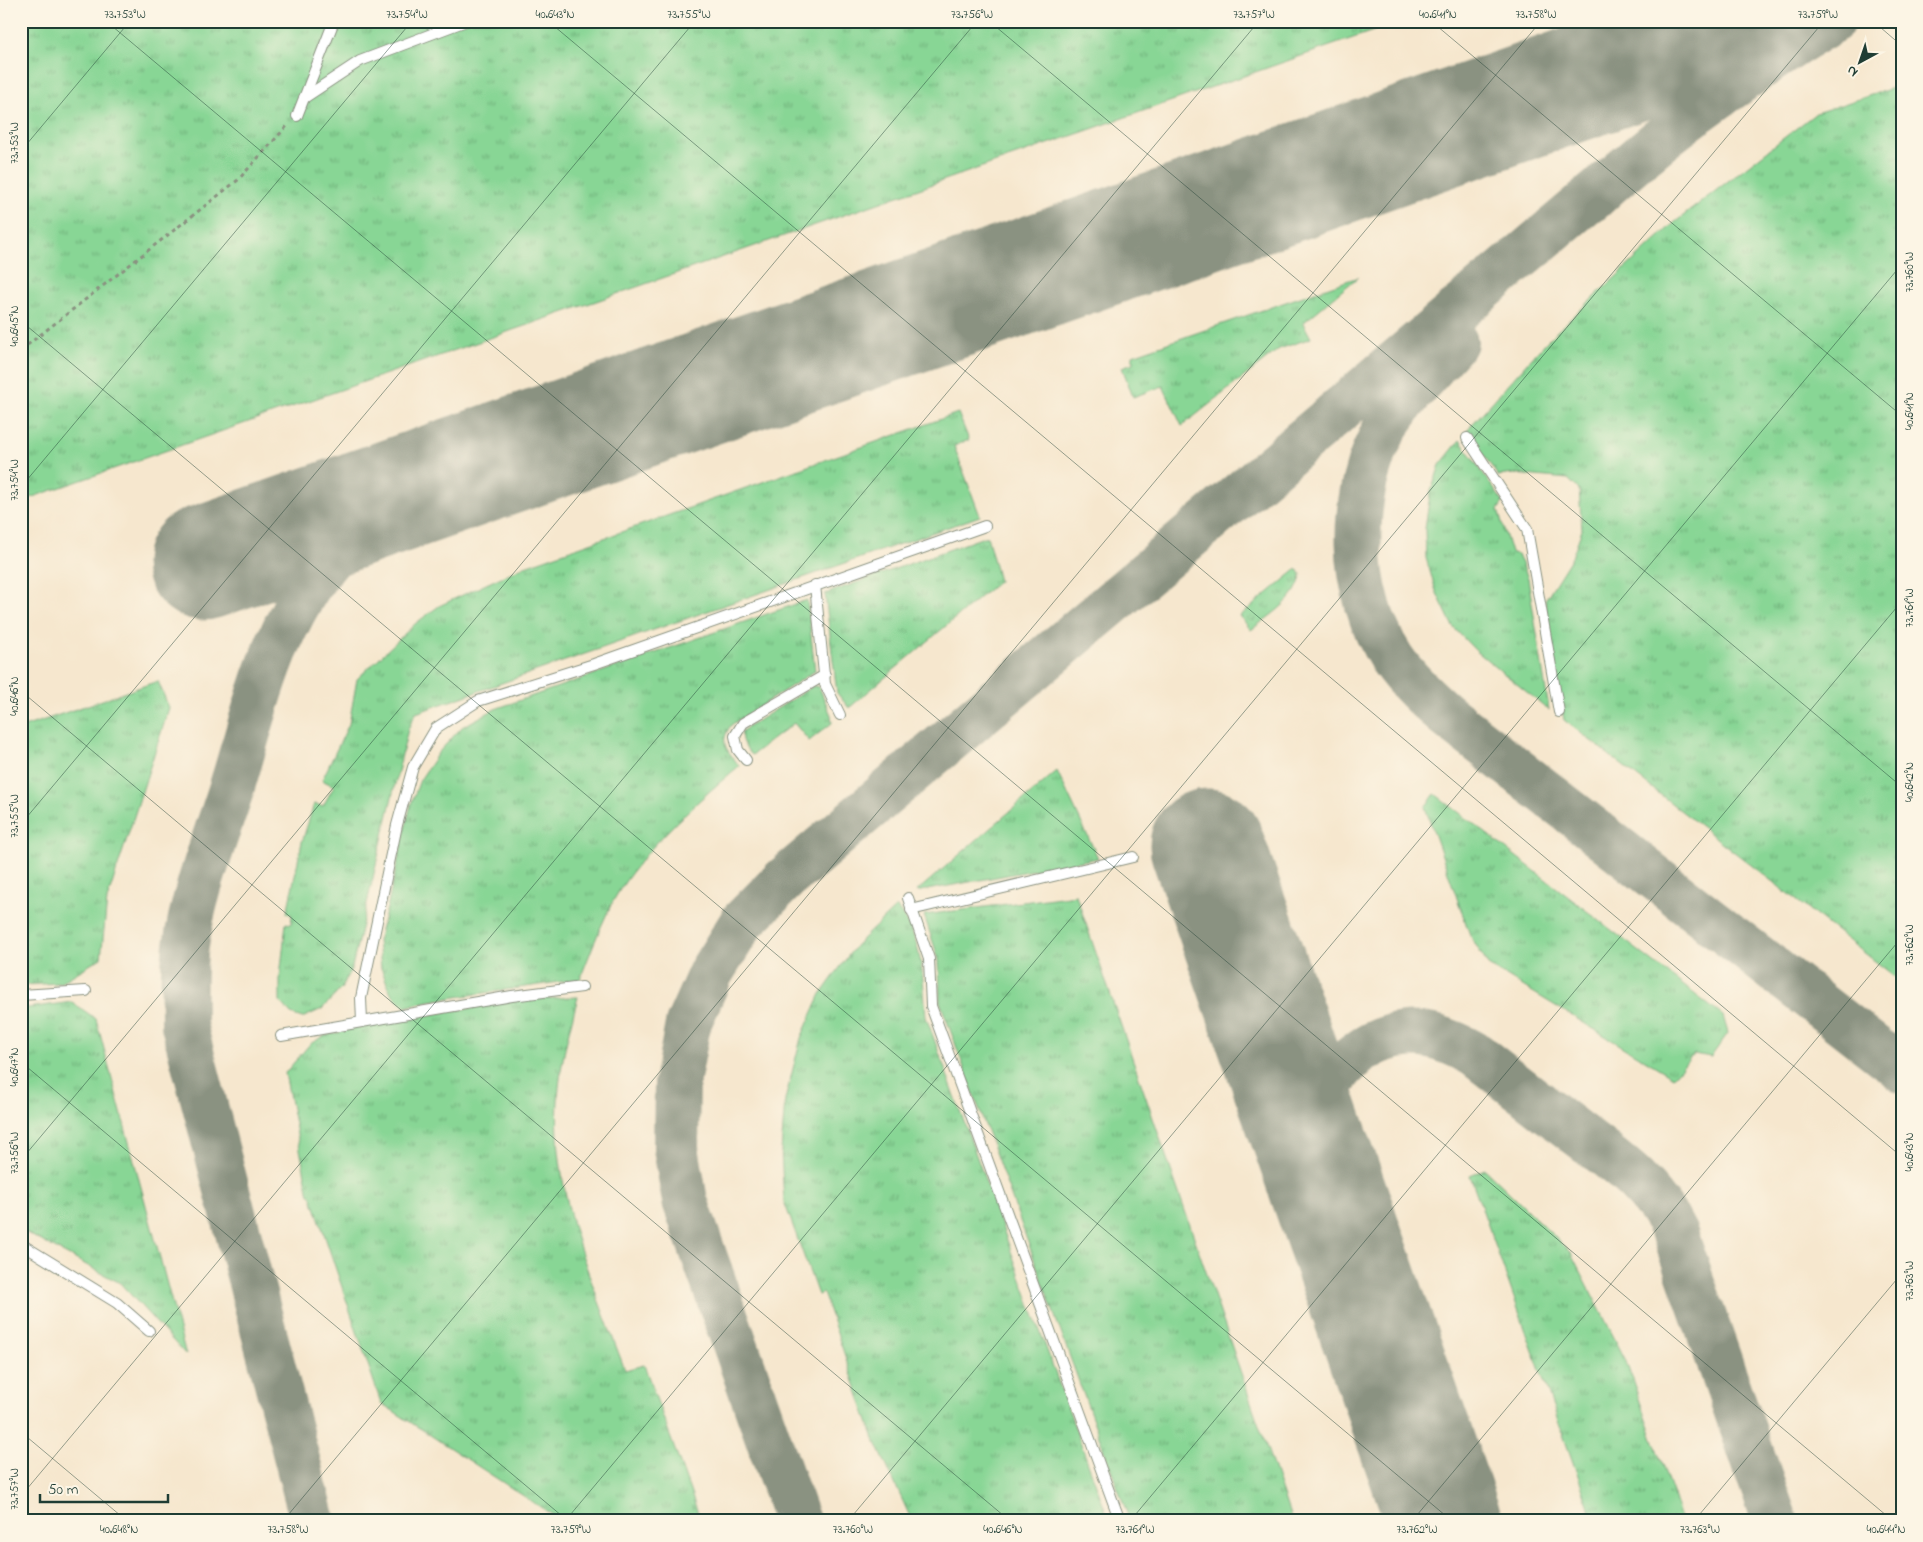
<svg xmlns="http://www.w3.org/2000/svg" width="1923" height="1542" font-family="'Indie Flower',sans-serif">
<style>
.grass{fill:url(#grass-tufts);stroke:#548a64}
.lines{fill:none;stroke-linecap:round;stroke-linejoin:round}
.taxiway{stroke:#8a9281;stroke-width:46}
.runway{stroke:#8a9281;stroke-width:115}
.service-casing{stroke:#8a9281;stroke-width:12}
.path{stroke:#8a9281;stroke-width:3;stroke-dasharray:4 4;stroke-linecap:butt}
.service{stroke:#fff;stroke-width:10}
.ticks{fill:none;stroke:#1f3d34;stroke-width:1;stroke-opacity:0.45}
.neatline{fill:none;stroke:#1f3d34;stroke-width:2}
.ticks-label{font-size:12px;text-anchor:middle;fill:#1f3d34}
</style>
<defs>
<pattern id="grass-tufts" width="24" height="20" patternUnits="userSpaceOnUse" patternTransform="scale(1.25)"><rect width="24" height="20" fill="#88d695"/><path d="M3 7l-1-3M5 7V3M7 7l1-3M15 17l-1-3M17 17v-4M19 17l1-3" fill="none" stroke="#6faf7a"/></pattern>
</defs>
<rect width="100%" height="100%" fill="#fcf5e5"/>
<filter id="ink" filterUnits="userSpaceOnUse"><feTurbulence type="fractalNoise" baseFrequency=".02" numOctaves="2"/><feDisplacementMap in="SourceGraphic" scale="10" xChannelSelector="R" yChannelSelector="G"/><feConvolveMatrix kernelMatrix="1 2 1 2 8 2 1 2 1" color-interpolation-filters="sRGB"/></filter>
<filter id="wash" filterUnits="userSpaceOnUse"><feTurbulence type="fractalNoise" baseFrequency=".0096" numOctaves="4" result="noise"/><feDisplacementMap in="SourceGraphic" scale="20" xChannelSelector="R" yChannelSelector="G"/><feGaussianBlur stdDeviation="1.12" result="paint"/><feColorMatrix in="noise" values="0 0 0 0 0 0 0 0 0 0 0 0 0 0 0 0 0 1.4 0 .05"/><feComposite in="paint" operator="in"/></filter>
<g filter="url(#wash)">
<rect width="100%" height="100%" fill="#f6e7ce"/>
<!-- grass -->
<g class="grass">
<path d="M21 21H1402L21 501Z"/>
<path d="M1902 85V982L1564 720 1545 600 1572 557 1582 530 1579 490 1568 479 1514 474 1498 476 1467 430 1549 339 1674 223 1816 113Z"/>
<path d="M1358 277 1303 323 1311 338 1279 349 1182 426 1163 386 1133 397 1122 367 1133 363V355Z"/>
<path d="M958 413 969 440 954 446 980 516 416 713 408 729 352 967 341 989 322 1009 302 1018 291 1014 280 1002V977L286 923 291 924 292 915 287 913 302 842 314 804 323 806 334 786 322 780 349 724 357 679 416 623 439 606 525 566Z"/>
<path d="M1460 440 1503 502 1498 510 1511 553 1518 554 1528 578 1549 710 1475 650 1453 627 1436 591 1426 558 1425 529 1430 494 1440 465Z"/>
<path d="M987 536 999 581 849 708 837 693 825 594Z"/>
<path d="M1297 569 1301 574C1299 599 1269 616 1251 630L1240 616Z"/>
<path d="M807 600 815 671 731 725C718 745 727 748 739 766 694 804 635 856 609 909 598 932 589 956 580 979L429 1001 405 1007 391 993 381 968 378 941 387 908 411 804 420 780 438 753 462 727 495 709Z"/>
<path d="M158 681 169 708 107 900 101 958 60 983 21 985V728Z"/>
<path d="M813 686 819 687 831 715 832 723 809 741 794 723 752 755C745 747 740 742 742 731Z"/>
<path d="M1057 771 1098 858 916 892Z"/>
<path d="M1435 794 1723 1016 1728 1033 1711 1057 1694 1054 1673 1077 1488 965 1470 935 1425 807Z"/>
<path d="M1076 895 1292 1521H1130L940 1002 939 960 924 915Z"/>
<path d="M896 907C923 936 923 980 926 1017L1109 1521H912L873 1436 823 1293 818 1295 784 1201 781 1152 785 1100 801 1038 821 994 856 945Z"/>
<path d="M578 997C570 1027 562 1056 559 1087 549 1190 590 1276 625 1370L644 1365 701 1521H562L381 1403 311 1195H309L285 1073 310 1044 324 1036 372 1024 520 1000Z"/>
<path d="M72 1002 96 1019 186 1355 120 1283 21 1230V1009Z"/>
<path d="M1485 1169 1571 1253 1625 1359 1682 1521H1594L1470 1175Z"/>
</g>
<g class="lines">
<!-- taxiway -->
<g class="taxiway">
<path d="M1592 199C1637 156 1685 119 1736 84 1767 62 1799 40 1832 21"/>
<path d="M1455 342C1432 368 1407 394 1388 424 1347 492 1349 592 1392 659 1407 681 1427 699 1447 716L1902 1069"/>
<path d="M1318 1157C1318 1141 1317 1123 1321 1107 1333 1064 1376 1030 1422 1035 1442 1037 1459 1045 1476 1055 1507 1079 1538 1103 1569 1127 1612 1160 1651 1184 1675 1234L1775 1521"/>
<path d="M313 1521 184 1025C184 998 182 972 186 946 193 895 214 842 230 793 257 707 275 611 342 545 378 510 423 491 468 470"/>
<path d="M797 1521 685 1201 676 1148 677 1083 688 1024 711 972 743 921 785 879 1614 178"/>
</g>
<!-- runway -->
<g class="runway">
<path d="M203 563 1756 21"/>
<path d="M1207 846 1444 1521"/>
</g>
</g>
</g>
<g filter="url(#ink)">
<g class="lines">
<!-- service casing -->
<g class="service-casing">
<g id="service">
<path d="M304 98 360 61 466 21"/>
<path d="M297 116 334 21"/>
<path d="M1467 438 1527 529 1559 712"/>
<path d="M815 585 825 684 840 715"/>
<path d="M746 760 738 750 735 736 743 723 825 675"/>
<path d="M908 898 929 959 931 1006 1120 1521"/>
<path d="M911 910 1133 857"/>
<path d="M21 995 86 991"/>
<path d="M362 1022 361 998 397 825 413 767 436 728 478 701 594 664 985 526"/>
<path d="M281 1036 512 996 582 987"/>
<path d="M21 1244 117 1303 149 1331"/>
</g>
</g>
<!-- path -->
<path class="path" d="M21 350 238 180 288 125"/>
<!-- service -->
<use href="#service" class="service"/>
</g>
</g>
<!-- ticks -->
<path class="ticks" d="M106 21 1893 1521M548 21 1902 1157M989 21 1902 787M1431 21 1902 416M1873 21 1902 46M21 151 130 21M21 321 1452 1521M21 487 412 21M21 691 1010 1521M21 824 695 21M21 1062 568 1521M21 1160 977 21M21 1432 127 1521M21 1496 1259 21M283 1521 1541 21M565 1521 1824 21M848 1521 1902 264M1130 1521 1902 601M1412 1521 1902 937M1694 1521 1902 1273"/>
<!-- margin -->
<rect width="1923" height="1542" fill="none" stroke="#fcf5e5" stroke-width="55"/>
<!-- north arrow -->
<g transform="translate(1860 62) rotate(220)" stroke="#fcf5e5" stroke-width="4" paint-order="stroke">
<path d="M0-4L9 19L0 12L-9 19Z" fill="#1f3d34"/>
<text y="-8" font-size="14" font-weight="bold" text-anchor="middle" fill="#1f3d34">N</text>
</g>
<!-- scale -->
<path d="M40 1494v8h128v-8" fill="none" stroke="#1f3d34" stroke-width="2.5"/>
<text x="48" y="1494" font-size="15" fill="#1f3d34" stroke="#fcf5e5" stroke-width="4" paint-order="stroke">50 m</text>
<rect x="28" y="28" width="1868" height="1486" class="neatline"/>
<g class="ticks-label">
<text x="125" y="18">73.753°W</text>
<text x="407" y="18">73.754°W</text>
<text x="555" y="18">40.643°N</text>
<text x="689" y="18">73.755°W</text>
<text x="972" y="18">73.756°W</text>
<text x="1254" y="18">73.757°W</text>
<text x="1438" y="18">40.641°N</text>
<text x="1536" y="18">73.758°W</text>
<text x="1818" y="18">73.759°W</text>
<text transform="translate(14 143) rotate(-90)" y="4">73.753°W</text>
<text transform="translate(1909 272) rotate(-90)" y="4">73.760°W</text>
<text transform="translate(14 326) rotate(-90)" y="4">40.645°N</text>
<text transform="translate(1909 411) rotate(-90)" y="4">40.641°N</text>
<text transform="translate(14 480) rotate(-90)" y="4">73.754°W</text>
<text transform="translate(1909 608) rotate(-90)" y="4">73.761°W</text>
<text transform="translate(14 696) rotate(-90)" y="4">40.646°N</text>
<text transform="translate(1909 782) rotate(-90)" y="4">40.642°N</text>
<text transform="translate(14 816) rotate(-90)" y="4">73.755°W</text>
<text transform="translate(1909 945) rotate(-90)" y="4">73.762°W</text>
<text transform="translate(14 1067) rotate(-90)" y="4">40.647°N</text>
<text transform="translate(1909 1152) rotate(-90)" y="4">40.643°N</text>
<text transform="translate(14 1153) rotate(-90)" y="4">73.756°W</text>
<text transform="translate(1909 1281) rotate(-90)" y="4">73.763°W</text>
<text transform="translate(14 1489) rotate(-90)" y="4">73.757°W</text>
<text x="119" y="1533">40.648°N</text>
<text x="288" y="1533">73.758°W</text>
<text x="571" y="1533">73.759°W</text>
<text x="853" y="1533">73.760°W</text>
<text x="1003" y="1533">40.646°N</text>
<text x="1135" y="1533">73.761°W</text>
<text x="1417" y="1533">73.762°W</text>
<text x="1700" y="1533">73.763°W</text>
<text x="1886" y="1533">40.644°N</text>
</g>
</svg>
